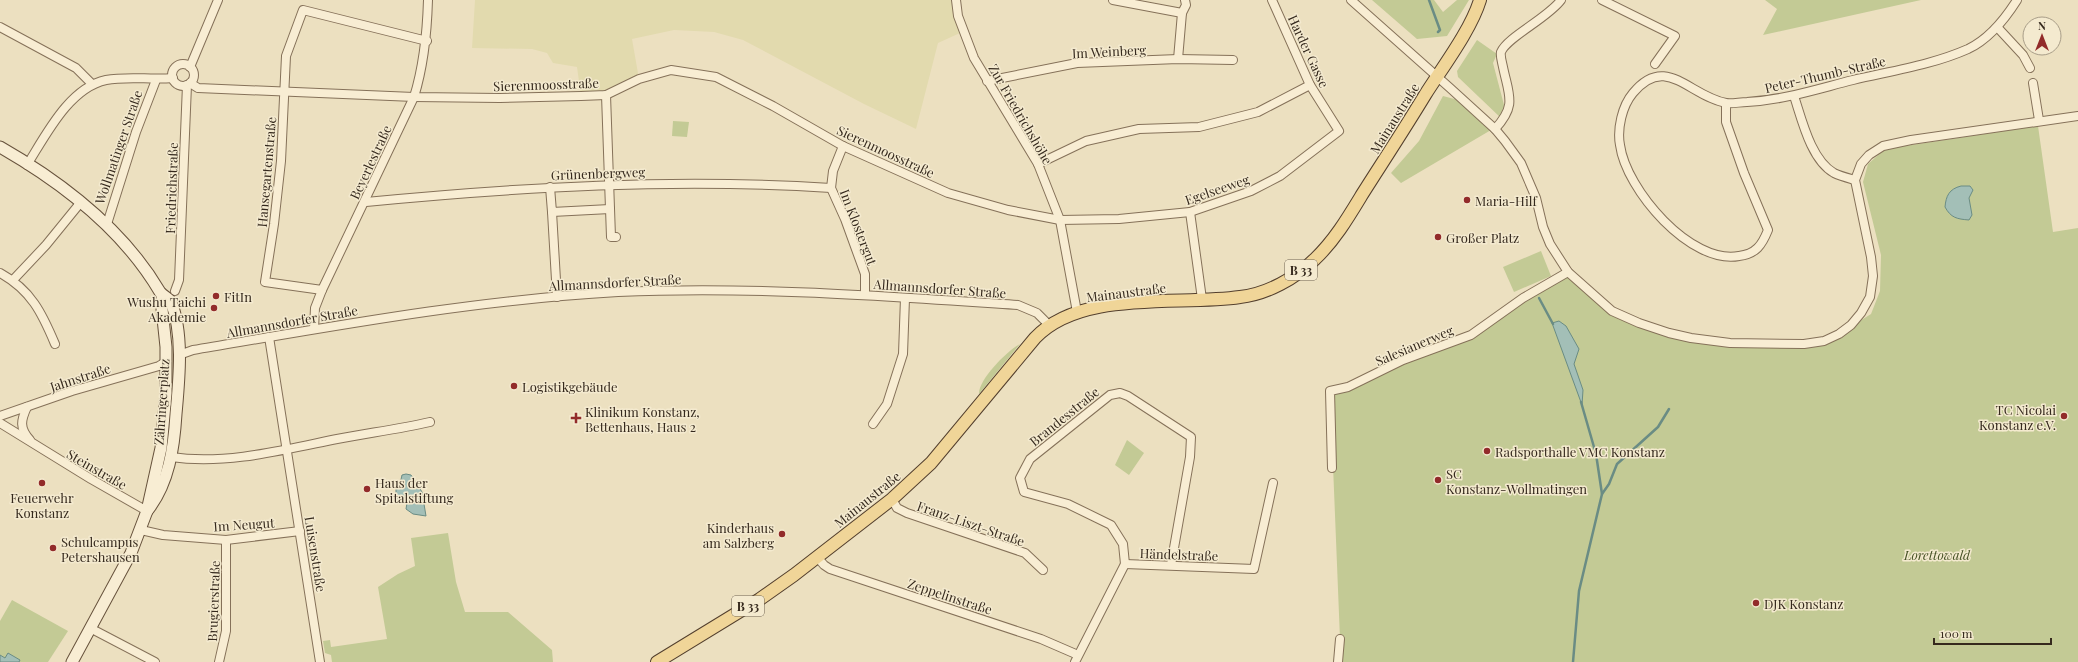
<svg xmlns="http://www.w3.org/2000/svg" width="2078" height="662" font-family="'Playfair Display',serif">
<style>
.farmland{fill:#e2daae}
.green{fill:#c3ca95}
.water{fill:#a3bfb7;stroke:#6a8c84}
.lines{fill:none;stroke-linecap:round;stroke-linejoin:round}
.stream{stroke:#6a8c84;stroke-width:2.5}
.street-casing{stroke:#857159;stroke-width:10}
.secondary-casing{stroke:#67523c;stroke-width:13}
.primary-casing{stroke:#533f2d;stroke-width:14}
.street{stroke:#f8edd3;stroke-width:8}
.secondary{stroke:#f8edd3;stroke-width:11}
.primary{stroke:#f0d598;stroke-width:12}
.poi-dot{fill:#922b2a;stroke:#f4eacf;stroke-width:1.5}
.labels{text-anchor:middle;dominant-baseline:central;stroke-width:3;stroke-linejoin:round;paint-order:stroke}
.shield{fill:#f4eacf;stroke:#6e6352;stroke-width:1}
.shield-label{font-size:12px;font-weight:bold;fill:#35291d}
.street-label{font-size:13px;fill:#35291d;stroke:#f4eacf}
.poi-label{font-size:13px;fill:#35291d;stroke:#f4eacf;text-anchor:start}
.park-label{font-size:13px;font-style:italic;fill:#455124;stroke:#f4eacf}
</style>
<rect width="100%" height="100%" fill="#ece0c0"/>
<!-- farmland -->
<path class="farmland" d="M475 0H956L960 33 938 43 916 129 864 104 743 40 714 32 674 30 632 39 639 79 606 95 581 96 577 67 553 63 547 53 532 49 472 48Z"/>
<!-- green -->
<g class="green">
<path d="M1372 0H1434L1443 12 1457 0H1469L1447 36 1417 39Z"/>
<path d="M1765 0H1921L1763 35 1777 9Z"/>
<path d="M1477 40 1497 54 1493 63 1504 105 1502 119 1458 77 1457 71Z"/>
<path d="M1443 96 1458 100 1491 130 1401 183 1391 173 1419 141Z"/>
<path d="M673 121 689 122 687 137 672 136Z"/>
<path d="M2038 126 2053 232 2078 228V662H1338L1340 639 1330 391 1471 335 1568 272 1613 311 1691 338 1804 344 1839 334 1871 314 1880 291 1881 255 1863 182 1868 164 1885 149Z"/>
<path d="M1541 251 1551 276 1514 292 1503 267Z"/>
<path d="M1020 344 979 394C978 380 1008 350 1020 344Z"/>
<path d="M1127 440 1144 453 1129 475 1115 465Z"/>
<path d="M448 533 456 582 465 612H508L552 650 553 662H332L331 655 325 653 323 641 330 640 331 647 387 639 378 587 398 574 415 566 411 538Z"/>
<path d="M12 600 68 631 48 662H0V621Z"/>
</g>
<!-- water -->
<g class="water">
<path d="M1961 186H1970L1973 190 1969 198 1972 215 1969 220C1957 219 1951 218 1945 207 1946 196 1949 189 1961 186Z"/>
<path d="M1559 321 1566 326 1579 349 1574 364 1583 390 1582 405 1552 323Z"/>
<path d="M406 474 411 475 422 492 426 516 413 514 406 509 407 503 403 502 400 503 396 496V486L400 484 402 475Z"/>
<path d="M8 653 20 660 19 662H0V655L5 658Z"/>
</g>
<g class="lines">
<!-- stream -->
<g class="stream">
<path d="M1429 0 1440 30 1438 32"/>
<path d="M1539 298 1553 324"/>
<path d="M1581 402 1596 454 1602 494"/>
<path d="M1573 662 1579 591 1602 494 1609 484 1617 464 1658 427 1669 409"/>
</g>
<!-- street casing -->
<g class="street-casing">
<g id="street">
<path d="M956 0 958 16 974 58 1038 164 1060 220 1077 312"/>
<path d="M1113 0 1182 13"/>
<path d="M1351 0 1450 88 1495 129 1505 141 1521 163 1536 198 1543 227 1550 244 1568 272 1612 311 1639 323 1669 333 1691 338 1730 343 1804 344 1824 341 1839 334 1851 325 1861 313 1870 297 1873 276 1871 257 1855 180 1861 164 1869 155 1883 146 1911 140 2078 116"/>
<path d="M1602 0 1675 36 1655 64"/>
<path d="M0 27 76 68 92 84"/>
<path d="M1998 28 2023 55 2030 68"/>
<path d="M1178 59 1182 13 1186 5 1185 0"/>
<circle cx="183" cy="75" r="11"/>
<path d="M190 67 218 0"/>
<path d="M987 81 1077 63 1178 59 1233 60"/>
<path d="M190 83 198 88 414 97 500 98 581 96 606 95 639 79 671 70 716 77 773 106 843 146 948 193 1008 210 1060 220 1119 219 1190 212 1251 191 1280 176 1339 131 1310 85 1272 0"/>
<path d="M2033 83 2039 120"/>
<path d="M606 95 611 237H616"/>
<path d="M1794 96C1802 120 1811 160 1834 173 1840 176 1848 178 1855 180"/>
<path d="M1726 103V122L1744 173 1768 230C1762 245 1756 254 1739 256 1691 265 1626 190 1620 145 1617 129 1622 106 1633 93 1666 53 1689 96 1726 103 1732 104 1740 102 1747 102 1784 100 1817 89 1853 80 1891 71 1932 65 1968 49 1989 39 2005 19 2017 0"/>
<path d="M1495 129C1517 105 1509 96 1503 67 1502 62 1500 56 1501 52 1507 37 1548 18 1561 0"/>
<path d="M843 146 833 171 831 188 845 219 865 274V295"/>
<path d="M1038 164 1086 141 1139 129 1199 127 1258 112 1310 85"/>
<path d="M27 165C46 135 69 88 106 80 127 76 151 80 173 78"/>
<path d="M550 187 552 212 610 209"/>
<path d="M366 202C521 187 676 178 831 188"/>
<path d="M552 212 557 297"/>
<path d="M1190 212 1202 299"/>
<path d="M107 224 136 132 156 80"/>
<path d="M0 273C31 290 42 313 55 344"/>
<path d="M13 280 46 245 81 202"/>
<path d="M322 290 265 282 274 224 281 161 286 56 303 10 427 41"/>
<path d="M175 291 179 280 187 85"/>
<path d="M314 329 315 308 322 290 414 97C424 65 427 34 428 0"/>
<path d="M269 337 320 662"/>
<path d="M179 355 193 350C335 326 475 300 618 292 751 286 885 296 1018 305L1037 313 1050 326"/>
<path d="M27 407C21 420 19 428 30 440"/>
<path d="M0 416 72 391 159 366 167 361"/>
<path d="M0 423 91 479 147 511"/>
<path d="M873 424 887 404 903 354 905 298"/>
<path d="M171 457C226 465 283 450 337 439 368 433 400 429 430 422"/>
<path d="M1332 468 1330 391 1348 387 1403 360 1471 335 1523 298 1568 272"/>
<path d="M892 499 897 508 907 513 1025 553 1043 570"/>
<path d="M141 530 163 535 226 540 300 531"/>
<path d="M817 557 824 565 830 569 1041 639 1078 655"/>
<path d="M1125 564 1123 544 1111 525 1068 504 1024 492 1020 478 1030 459 1110 395 1120 393 1128 396 1191 437 1190 457 1171 565"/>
<path d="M1125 564 1254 569 1273 483"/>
<path d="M90 628 155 662"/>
<path d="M219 662 226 631V540"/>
<path d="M1075 662 1125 564"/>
<path d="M1338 662 1340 639"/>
</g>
</g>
<!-- secondary casing -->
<g class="secondary-casing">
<g id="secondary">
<path d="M0 147C63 183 123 229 160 292 163 296 169 298 171 302 184 334 179 380 176 414 174 447 169 484 147 511"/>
<path d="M72 662 131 553 147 511 161 448 166 393V347L162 309V295"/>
</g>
</g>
<!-- primary casing -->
<g class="primary-casing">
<path id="primary" d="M657 662 760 599 794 575 892 499 931 463 1035 338C1081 289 1179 306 1240 297 1267 294 1296 278 1315 259 1335 240 1349 216 1363 193 1384 160 1405 128 1425 95 1442 68 1471 30 1480 0"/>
</g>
<!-- street -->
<use href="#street" class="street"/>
<!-- secondary -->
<use href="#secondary" class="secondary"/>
<!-- primary -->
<use href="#primary" class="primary"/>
</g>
<!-- markers -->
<g class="poi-dot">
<circle cx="1467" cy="200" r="4"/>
<circle cx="1438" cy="237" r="4"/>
<circle cx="216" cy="296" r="4"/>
<circle cx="214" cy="308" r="4"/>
<circle cx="514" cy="386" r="4"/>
<circle cx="2064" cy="416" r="4"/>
<path d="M574 412h4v4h4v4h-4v4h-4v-4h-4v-4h4z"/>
<circle cx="1487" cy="451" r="4"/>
<circle cx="1438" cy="480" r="4"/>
<circle cx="42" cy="483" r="4"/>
<circle cx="367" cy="489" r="4"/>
<circle cx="782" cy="534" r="4"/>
<circle cx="53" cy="548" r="4"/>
<circle cx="1756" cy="603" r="4"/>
</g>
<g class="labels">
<!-- shield labels -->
<g class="shield">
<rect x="1285" y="260" width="32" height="20" rx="3"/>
<rect x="732" y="596" width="32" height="20" rx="3"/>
</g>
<g class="shield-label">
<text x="1301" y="270">B 33</text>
<text x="748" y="606">B 33</text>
</g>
<!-- street labels -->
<g class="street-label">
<text transform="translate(1109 51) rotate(-3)">Im Weinberg</text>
<text transform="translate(1309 51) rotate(65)">Harder Gasse</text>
<text transform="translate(1825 74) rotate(-13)">Peter-Thumb-Straße</text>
<text transform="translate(546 84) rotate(-2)">Sierenmoosstraße</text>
<text transform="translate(1021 114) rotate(60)">Zur Friedrichshöhe</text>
<text transform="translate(1394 118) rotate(-58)">Mainaustraße</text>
<text transform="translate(118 147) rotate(-71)">Wollmatinger Straße</text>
<text transform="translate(886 151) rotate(25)">Sierenmoosstraße</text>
<text transform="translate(370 162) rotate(-65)">Beyerlestraße</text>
<text transform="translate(266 172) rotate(-85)">Hansegartenstraße</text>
<text transform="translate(598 173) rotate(-2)">Grünenbergweg</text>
<text transform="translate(171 188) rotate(-88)">Friedrichstraße</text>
<text transform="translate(1217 189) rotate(-19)">Egelseeweg</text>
<text transform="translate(859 227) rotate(69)">Im Klostergut</text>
<text transform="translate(615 282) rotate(-3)">Allmannsdorfer Straße</text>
<text transform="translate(940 288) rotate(4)">Allmannsdorfer Straße</text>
<text transform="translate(1126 292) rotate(-7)">Mainaustraße</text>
<text transform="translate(292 321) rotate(-10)">Allmannsdorfer Straße</text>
<text transform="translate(1414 345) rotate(-23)">Salesianerweg</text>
<text transform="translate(80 377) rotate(-18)">Jahnstraße</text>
<text transform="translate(161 402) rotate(-86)">Zähringerplatz</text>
<text transform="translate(1064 416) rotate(-39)">Brandesstraße</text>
<text transform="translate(97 469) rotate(30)">Steinstraße</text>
<text transform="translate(867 499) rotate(-39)">Mainaustraße</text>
<text transform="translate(971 523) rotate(19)">Franz-Liszt-Straße</text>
<text transform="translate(244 524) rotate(-4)">Im Neugut</text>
<text transform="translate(316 554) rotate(81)">Luisenstraße</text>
<text transform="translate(1179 554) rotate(2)">Händelstraße</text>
<text transform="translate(950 596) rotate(18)">Zeppelinstraße</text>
<text transform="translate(213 601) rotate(-88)">Brugierstraße</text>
</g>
<!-- poi labels -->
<g class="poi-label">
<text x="1475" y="200">Maria-Hilf</text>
<text x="1446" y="237">Großer Platz</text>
<text x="224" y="296">FitIn</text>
<text x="206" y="301" text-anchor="end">Wushu Taichi<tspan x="206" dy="15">Akademie</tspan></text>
<text x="522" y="386">Logistikgebäude</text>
<text x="2056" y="409" text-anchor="end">TC Nicolai<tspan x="2056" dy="15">Konstanz e.V.</tspan></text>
<text x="585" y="411">Klinikum Konstanz,<tspan x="585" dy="15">Bettenhaus, Haus 2</tspan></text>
<text x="1495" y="451">Radsporthalle VMC Konstanz</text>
<text x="1446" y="473">SC<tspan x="1446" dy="15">Konstanz-Wollmatingen</tspan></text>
<text x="375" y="482">Haus der<tspan x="375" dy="15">Spitalstiftung</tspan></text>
<text x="42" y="497" text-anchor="middle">Feuerwehr<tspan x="42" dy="15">Konstanz</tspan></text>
<text x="774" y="527" text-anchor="end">Kinderhaus<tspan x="774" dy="15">am Salzberg</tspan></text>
<text x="61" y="541">Schulcampus<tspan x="61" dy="15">Petershausen</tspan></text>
<text x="1764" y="603">DJK Konstanz</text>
</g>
<!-- park labels -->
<g class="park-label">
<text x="1937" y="554">Lorettowald</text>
</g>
</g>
<!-- north arrow -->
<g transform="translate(2042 36)"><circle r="19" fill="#f4eacf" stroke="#a89d88"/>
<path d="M0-3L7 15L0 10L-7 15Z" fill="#922b2a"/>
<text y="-6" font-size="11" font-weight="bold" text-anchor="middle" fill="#35291d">N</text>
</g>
<!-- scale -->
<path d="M1934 638v6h117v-6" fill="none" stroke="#35291d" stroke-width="2"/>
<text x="1940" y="638" font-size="12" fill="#35291d" stroke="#f4eacf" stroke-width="3" paint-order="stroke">100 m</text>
</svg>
